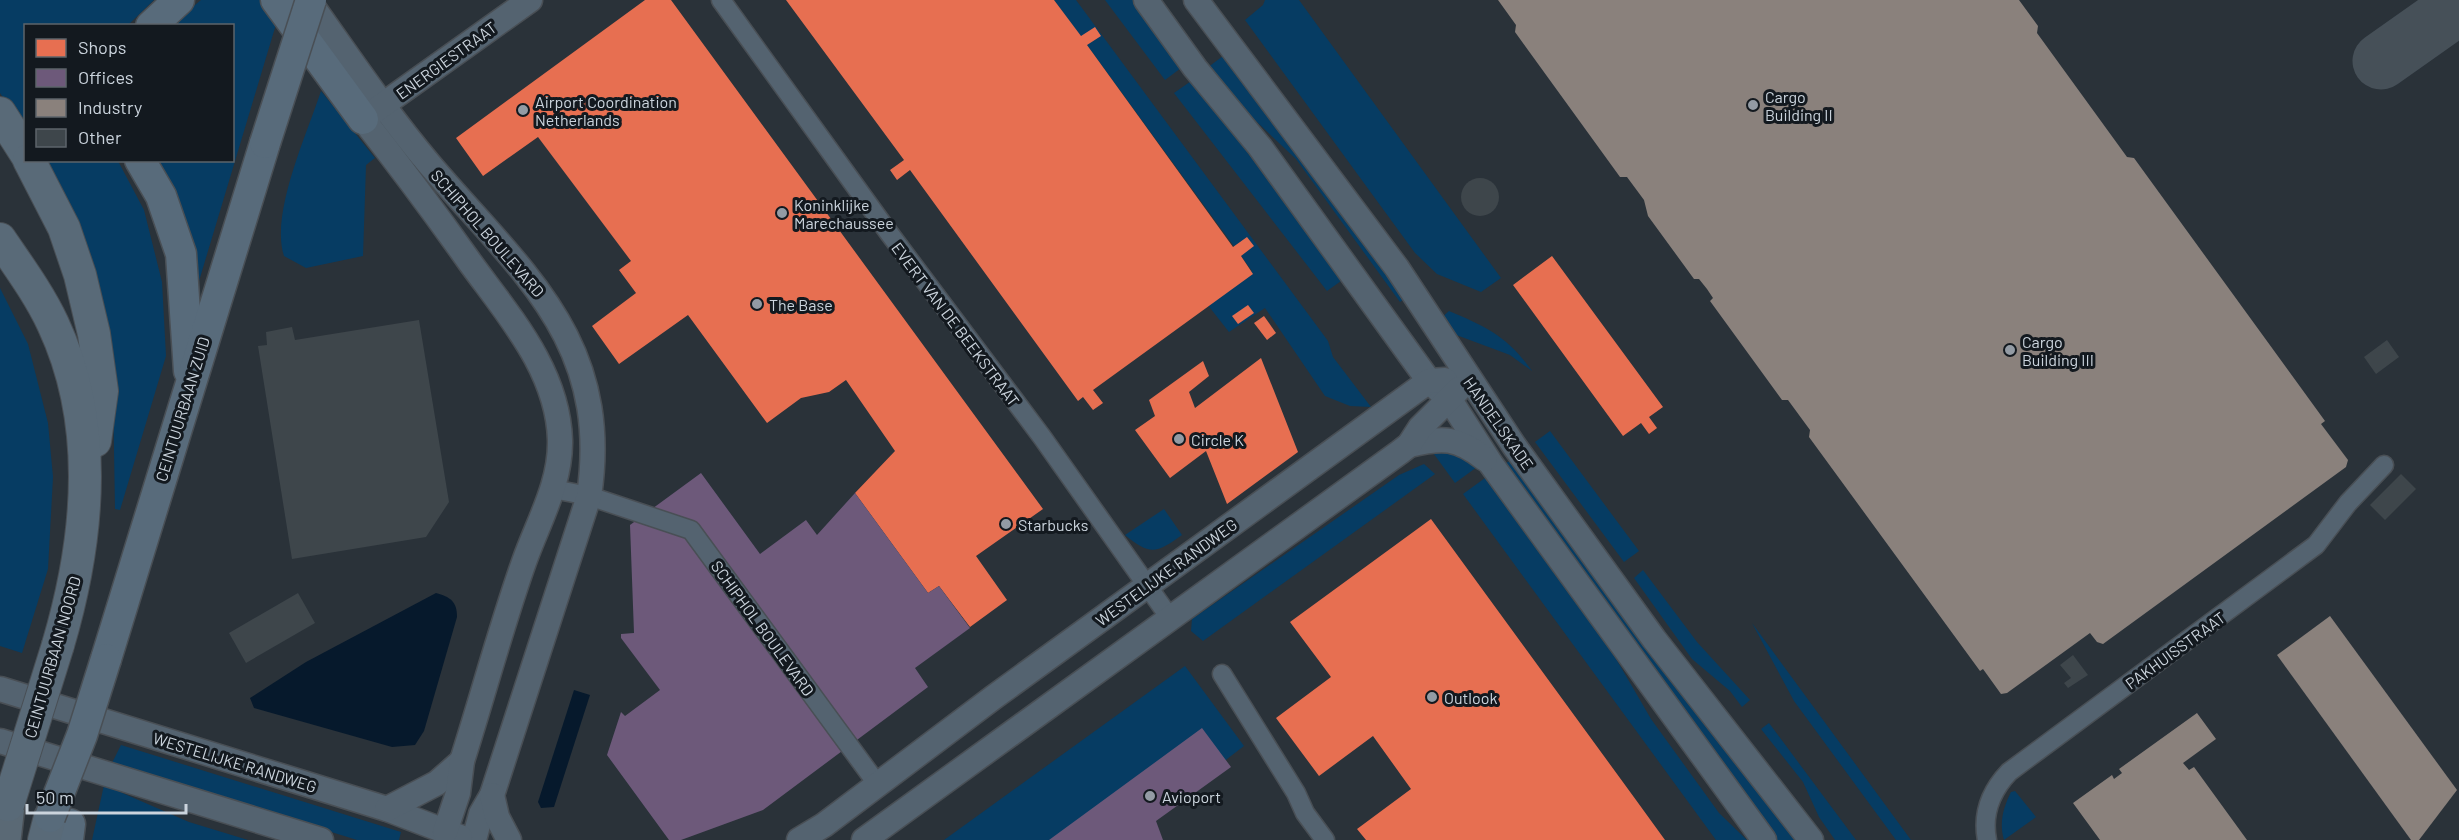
<svg xmlns="http://www.w3.org/2000/svg" width="2459" height="840" font-family="Barlow,sans-serif">
<style>
.green{fill:#063c63}
.water{fill:#06192c}
.shops{fill:#e76f51}
.offices{fill:#6d597a}
.industry{fill:#8a817c}
.lines{fill:none;stroke-linecap:round;stroke-linejoin:round}
.taxiway{stroke:#465058;stroke-width:57}
.building{fill:#3e464b}
.minor-casing{stroke:#494f55;stroke-width:21}
.tertiary-casing{stroke:#494f55;stroke-width:27}
.primary-casing{stroke:#494f55;stroke-width:33}
.trunk-casing{stroke:#494f55;stroke-width:34}
.motorway-casing{stroke:#494f55;stroke-width:36}
.minor{stroke:#546370;stroke-width:18}
.tertiary{stroke:#546370;stroke-width:24}
.primary{stroke:#586b7b;stroke-width:30}
.trunk{stroke:#596a78;stroke-width:32}
.motorway{stroke:#5a6975;stroke-width:33}
.primary-bridge-casing{stroke:#494f55;stroke-width:33;stroke-linecap:butt}
.trunk-bridge-casing{stroke:#494f55;stroke-width:34;stroke-linecap:butt}
.primary-bridge{stroke:#586b7b;stroke-width:30}
.trunk-bridge{stroke:#596a78;stroke-width:32}
.poi-dot{fill:#939ba4;stroke:#13191f;stroke-width:2}
.labels{text-anchor:middle;dominant-baseline:central;stroke-width:6;stroke-linejoin:round;paint-order:stroke}
.street-label{font-size:16px;fill:#cbd4dd;stroke:#13191f}
.poi-label{font-size:16px;fill:#cbd4dd;stroke:#13191f;text-anchor:start}
</style>
<rect width="100%" height="100%" fill="#2a3239"/>
<!-- green -->
<g class="green">
<path d="M0 0H154L128 25 26 26 25 130 0 93Z"/>
<path d="M201 0H270L277 21 193 301 155 161 232 160V26L171 25Z"/>
<path d="M1054 0H1076L1328 341 1333 357 1371 407 1350 406 1325 396 1265 308 1229 332 1207 304 1252 271Z"/>
<path d="M1105 0H1136L1185 65 1165 80Z"/>
<path d="M1265 0H1299L1501 278 1481 292 1437 274 1415 253 1245 20 1263 5Z"/>
<path d="M1227 53 1405 298 1400 302 1296 159 1203 71Z"/>
<path d="M1194 79 1341 281 1327 291 1174 93Z"/>
<path d="M321 91 375 158 366 165 363 256 306 268 284 256C270 214 307 134 321 91Z"/>
<path d="M42 161H118L144 210 162 282 166 356 120 510 115 509 113 389Z"/>
<path d="M0 288 28 344 48 423 53 477 48 569 22 653 0 646Z"/>
<path d="M1449 311C1487 327 1508 337 1532 371L1510 355 1451 333 1438 321Z"/>
<path d="M1550 431 1639 551 1624 562 1535 442Z"/>
<path d="M1431 450 1457 453 1477 467 1455 483Z"/>
<path d="M1510 461 1674 686 1797 840H1776L1504 464Z"/>
<path d="M1424 464 1435 474 1203 641 1191 631 1192 619 1399 475Z"/>
<path d="M1485 478 1615 657 1651 719 1719 813 1747 840H1716L1463 494Z"/>
<path d="M1164 509 1182 535C1157 553 1150 556 1125 535Z"/>
<path d="M1643 570 1697 642 1750 700 1742 707 1730 691 1692 659 1634 578Z"/>
<path d="M1752 623 1911 840H1896L1794 701Z"/>
<path d="M1185 666 1244 746 1146 821 1153 840H944Z"/>
<path d="M1769 723 1856 840H1835L1819 817 1803 782 1761 729Z"/>
<path d="M121 745 401 832 399 840H357L112 763Z"/>
<path d="M104 785 189 822 248 840H92Z"/>
<path d="M2015 791 2036 817 2004 840C1999 823 2003 808 2011 792Z"/>
</g>
<!-- water -->
<g class="water">
<path d="M436 593C450 597 457 601 457 617L424 731 415 745 392 747 254 708 250 698 306 662Z"/>
<path d="M574 690 590 695 554 807 541 808 538 802Z"/>
</g>
<!-- shops -->
<g class="shops">
<path d="M645 0H671L1043 509 976 556 1007 600 970 627 939 586 928 593 855 493 895 451 846 380 829 392 801 398 767 423 688 315 619 364 592 326 636 293 619 270 631 261 538 137 483 176 456 138Z"/>
<path d="M786 0H1054L1081 36 1095 27 1101 36 1087 45 1233 247 1247 237 1254 246 1241 256 1253 274 1093 390 1103 403 1093 410 1083 397 1078 401 910 170 897 180 890 170 904 160Z"/>
<path d="M1552 256 1663 407 1649 417 1657 428 1649 434 1641 423 1623 436 1513 285Z"/>
<path d="M1248 305 1254 313 1238 324 1232 316Z"/>
<path d="M1264 316 1276 333 1267 340 1254 323Z"/>
<path d="M1261 358 1298 452 1227 504 1206 451 1170 478 1135 430 1155 416 1149 400 1203 361 1209 376 1189 392 1195 408Z"/>
<path d="M1431 519 1636 800 1665 840H1366L1357 829 1411 789 1373 736 1319 776 1276 718 1331 677 1290 622Z"/>
</g>
<!-- offices -->
<g class="offices">
<path d="M701 473 760 554 806 520 817 535 855 493 928 593 939 586 970 628 915 668 928 687 763 810 681 840H669L607 755 621 712 625 716 660 690 621 638V634L634 633 630 525Z"/>
<path d="M1202 728 1231 767 1156 821 1163 840H1049Z"/>
</g>
<!-- industry -->
<g class="industry">
<path d="M1498 0H2019L2038 26 2037 33 2127 157 2134 158 2325 421 2321 424 2348 460 2346 467 2103 644 2097 642 2090 633 2007 693 2001 694 1983 669 1980 671 1809 437 1810 430 1788 400H1782L1710 301 1713 298 1707 289 1699 279H1694L1648 216 1644 200 1627 177H1620L1515 32 1516 25Z"/>
<path d="M2330 616 2457 790 2419 840H2411L2277 655Z"/>
<path d="M2197 713 2216 739 2183 763 2189 770 2194 767 2247 840H2100L2073 803 2112 775 2114 779 2122 773 2119 769Z"/>
</g>
<g class="lines">
<!-- taxiway -->
<path class="taxiway" d="M2381 61 2459 6"/>
</g>
<!-- building -->
<g class="building">
<circle cx="1480" cy="197" r="19"/>
<path d="M419 320 449 502 426 537 292 559 258 346 267 345 266 332 292 327 295 340Z"/>
<path d="M2387 340 2399 357 2376 374 2364 357Z"/>
<path d="M2401 474 2416 489 2385 520 2370 505Z"/>
<path d="M298 593 315 623 246 663 229 633Z"/>
<path d="M2073 655 2088 675 2068 688 2064 683 2071 678 2060 665Z"/>
</g>
<g class="lines">
<!-- minor casing -->
<g class="minor-casing">
<g id="minor">
<path d="M721 0 889 233 1042 437 1170 618"/>
<path d="M553 489 589 496 691 530 878 785"/>
<path d="M1222 674 1296 793 1305 813 1325 840"/>
<path d="M1987 840C1982 814 1991 791 2009 772L2316 545 2348 503 2384 465"/>
</g>
</g>
<!-- tertiary casing -->
<g class="tertiary-casing">
<g id="tertiary">
<path d="M308 0C348 56 386 113 430 165 521 272 612 340 589 496L492 795 481 814 474 840"/>
<path d="M1146 0 1195 68 1260 147 1429 381 1450 400 1491 464 1764 840"/>
<path d="M1196 0 1397 268 1515 447 1654 639 1811 840"/>
<path d="M1409 445C1443 437 1457 437 1485 459"/>
<path d="M0 689 387 809 460 837"/>
<path d="M0 741 321 840"/>
<path d="M492 795 497 817 509 840"/>
<path d="M387 809 437 783 462 761"/>
<path d="M445 832 458 793 462 761C483 695 501 627 524 562 538 522 561 484 560 440 558 370 508 315 469 261 435 213 400 166 363 119L530 0"/>
<path d="M799 840 824 825 994 697 1429 381 1445 380"/>
<path d="M864 840 1400 452 1409 445 1420 428 1459 389"/>
</g>
</g>
<!-- primary casing -->
<g class="primary-casing">
<g id="primary">
<path d="M276 0 363 119"/>
<path d="M151 26 179 0"/>
<path d="M140 160 161 196 181 254 189 371"/>
<path d="M106 659 265 143"/>
<path d="M68 840 70 824"/>
</g>
</g>
<!-- trunk casing -->
<g class="trunk-casing">
<g id="trunk">
<path d="M0 113 26 154"/>
<path d="M29 160 64 228 80 275 94 334 102 391 95 441"/>
<path d="M0 239C19 267 39 294 53 324 101 426 89 540 58 645"/>
<path d="M44 840 50 817"/>
</g>
</g>
<!-- motorway casing -->
<g class="motorway-casing">
<path id="motorway" d="M4 840 8 805"/>
</g>
<!-- minor -->
<use href="#minor" class="minor"/>
<!-- tertiary -->
<use href="#tertiary" class="tertiary"/>
<!-- primary -->
<use href="#primary" class="primary"/>
<!-- trunk -->
<use href="#trunk" class="trunk"/>
<!-- motorway -->
<use href="#motorway" class="motorway"/>
<!-- primary-bridge casing -->
<g class="primary-bridge-casing">
<g id="primary-bridge">
<path d="M265 143 311 0"/>
<path d="M50 817 82 735 106 659"/>
</g>
</g>
<!-- trunk-bridge casing -->
<g class="trunk-bridge-casing">
<path id="trunk-bridge" d="M8 805 58 645"/>
</g>
<!-- primary-bridge -->
<use href="#primary-bridge" class="primary-bridge"/>
<!-- trunk-bridge -->
<use href="#trunk-bridge" class="trunk-bridge"/>
</g>
<!-- markers -->
<g class="poi-dot">
<circle cx="1753" cy="105" r="6"/>
<circle cx="523" cy="110" r="6"/>
<circle cx="782" cy="213" r="6"/>
<circle cx="757" cy="304" r="6"/>
<circle cx="2010" cy="350" r="6"/>
<circle cx="1179" cy="439" r="6"/>
<circle cx="1006" cy="524" r="6"/>
<circle cx="1432" cy="697" r="6"/>
<circle cx="1150" cy="796" r="6"/>
</g>
<g class="labels">
<!-- street labels -->
<g class="street-label">
<text transform="translate(446 60) rotate(-36)">ENERGIESTRAAT</text>
<text transform="translate(488 233) rotate(49)">SCHIPHOL BOULEVARD</text>
<text transform="translate(956 324) rotate(53)">EVERT VAN DE BEEKSTRAAT</text>
<text transform="translate(182 409) rotate(-73)">CEINTUURBAAN ZUID</text>
<text transform="translate(1499 423) rotate(55)">HANDELSKADE</text>
<text transform="translate(1166 572) rotate(-36)">WESTELIJKE RANDWEG</text>
<text transform="translate(763 628) rotate(54)">SCHIPHOL BOULEVARD</text>
<text transform="translate(2175 650) rotate(-36)">PAKHUISSTRAAT</text>
<text transform="translate(52 657) rotate(-74)">CEINTUURBAAN NOORD</text>
<text transform="translate(235 762) rotate(17)">WESTELIJKE RANDWEG</text>
</g>
<!-- poi labels -->
<g class="poi-label">
<text x="1765" y="96">Cargo<tspan x="1765" dy="18">Building II</tspan></text>
<text x="535" y="101">Airport Coordination<tspan x="535" dy="18">Netherlands</tspan></text>
<text x="794" y="204">Koninklijke<tspan x="794" dy="18">Marechaussee</tspan></text>
<text x="769" y="304">The Base</text>
<text x="2022" y="341">Cargo<tspan x="2022" dy="18">Building III</tspan></text>
<text x="1191" y="439">Circle K</text>
<text x="1018" y="524">Starbucks</text>
<text x="1444" y="697">Outlook</text>
<text x="1162" y="796">Avioport</text>
</g>
</g>
<!-- legend -->
<rect x="24" y="24" width="210" height="138" fill="#13191f" stroke="#5d646b" stroke-width="1.5"/>
<rect x="36" y="39" width="30" height="18" fill="#e76f51" stroke="#5d646b" stroke-width="1.5"/>
<text x="78" y="54" font-size="18" fill="#cbd4dd">Shops</text>
<rect x="36" y="69" width="30" height="18" fill="#6d597a" stroke="#5d646b" stroke-width="1.5"/>
<text x="78" y="84" font-size="18" fill="#cbd4dd">Offices</text>
<rect x="36" y="99" width="30" height="18" fill="#8a817c" stroke="#5d646b" stroke-width="1.5"/>
<text x="78" y="114" font-size="18" fill="#cbd4dd">Industry</text>
<rect x="36" y="129" width="30" height="18" fill="#3e464b" stroke="#5d646b" stroke-width="1.5"/>
<text x="78" y="144" font-size="18" fill="#cbd4dd">Other</text>
<!-- scale -->
<path d="M27 804v9h159v-9" fill="none" stroke="#cbd4dd" stroke-width="3"/>
<text x="36" y="804" font-size="18" fill="#cbd4dd" stroke="#13191f" stroke-width="4.5" paint-order="stroke">50 m</text>
</svg>
